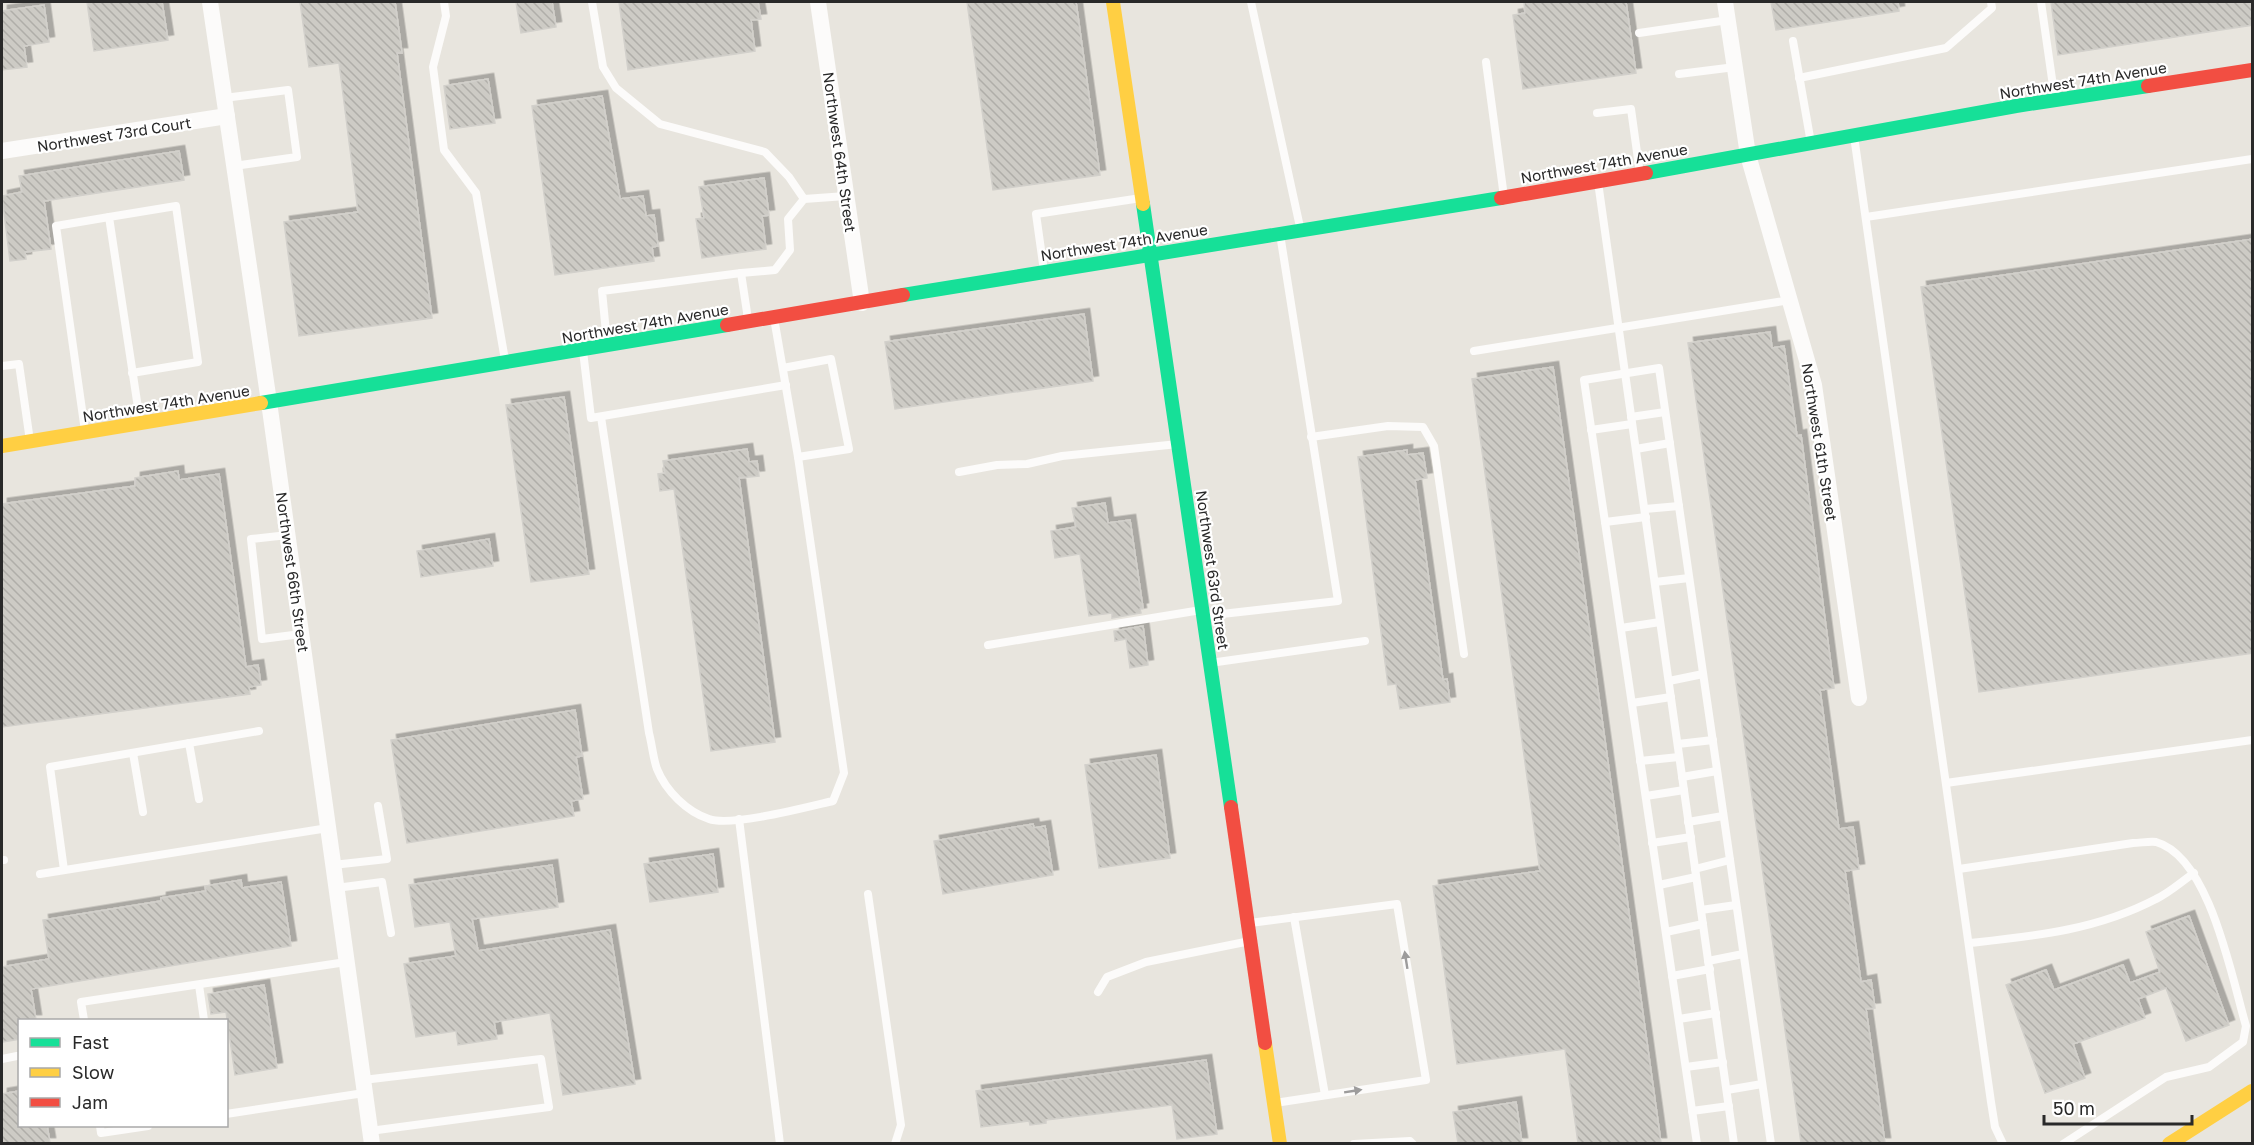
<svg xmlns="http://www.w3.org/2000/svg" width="2254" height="1145" font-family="'Golos Text',sans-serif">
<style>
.building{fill:url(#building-back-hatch);stroke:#d2d0cb;stroke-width:1.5;filter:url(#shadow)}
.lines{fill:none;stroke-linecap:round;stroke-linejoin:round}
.lane{stroke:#fcfbfa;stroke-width:8}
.street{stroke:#fcfbfa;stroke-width:16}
.fast{stroke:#16e098;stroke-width:14}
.slow{stroke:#ffcf43;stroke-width:14}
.jam{stroke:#f24e42;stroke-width:14}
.oneway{fill:#9d9c9c}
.labels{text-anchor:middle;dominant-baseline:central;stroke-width:4.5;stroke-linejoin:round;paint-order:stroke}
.street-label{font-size:15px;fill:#292929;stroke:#fff}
</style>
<defs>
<pattern id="building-back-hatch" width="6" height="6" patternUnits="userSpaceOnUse" patternTransform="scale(1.5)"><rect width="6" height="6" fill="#cdcbc5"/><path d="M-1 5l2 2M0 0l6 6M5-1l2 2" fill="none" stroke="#b0aea9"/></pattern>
<filter id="shadow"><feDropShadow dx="5.5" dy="-5.5" stdDeviation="0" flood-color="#0004"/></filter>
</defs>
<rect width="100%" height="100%" fill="#e8e5de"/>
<!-- building -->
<g class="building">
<path d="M87 2H162L168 40 94 51Z"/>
<path d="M300 2H395L402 53H397L432 318 299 336 284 222 358 212 339 63 309 67Z"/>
<path d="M516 2H552L556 27 521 33Z"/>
<path d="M619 2H758L761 19 751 20 755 51 628 70Z"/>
<path d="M967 2H1076L1100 175 993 190Z"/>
<path d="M1524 2H1626L1636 73 1523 89 1513 15 1525 13Z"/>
<path d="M1771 2H1898L1899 11 1776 30Z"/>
<path d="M2051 2H2253V25L2058 55Z"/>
<path d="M44 5 49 42 24 46 27 67 2 70V11Z"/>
<path d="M488 79 495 123 450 129 444 86Z"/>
<path d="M602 96 620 199 643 196 646 216 654 215 658 246 652 247 654 261 555 275 532 106Z"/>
<path d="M179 151 184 180 44 201 51 249 25 252 26 259 10 261 2 196 22 192 19 176Z"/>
<path d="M764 178 769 215 762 216 766 249 702 258 696 219 704 218 699 187Z"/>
<path d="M2253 239V653L1979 692 1921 287Z"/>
<path d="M1084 314 1093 381 895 409 885 342Z"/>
<path d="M1770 332 1772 348 1784 346 1797 436 1801 435 1834 688 1820 690 1839 829 1853 827 1859 869 1845 871 1861 982 1871 980 1875 1008 1866 1009 1885 1143H1801L1688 343Z"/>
<path d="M1553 367 1661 1143H1578L1565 1049 1457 1064 1433 886 1540 871 1472 379Z"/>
<path d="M564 397 589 574 531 582 506 405Z"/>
<path d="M747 449 749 462 757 461 759 476 739 478 775 742 711 751 674 489 660 491 658 474 665 473 663 461Z"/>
<path d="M1407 450V455L1423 453 1427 478 1415 480 1443 680 1447 679 1450 702 1400 709 1396 684 1388 685 1358 457Z"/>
<path d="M178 471 179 480 219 474 246 667 258 665 261 685 249 687 250 694 2 727V504L135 486V478Z"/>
<path d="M1105 503 1108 523 1130 520 1143 608 1140 609 1141 613 1112 618V613L1089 616 1080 554 1055 558 1051 531 1076 527 1072 508Z"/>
<path d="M489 539 493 566 421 577 417 551Z"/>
<path d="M1143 626 1148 665 1130 668 1126 639 1115 641 1114 631Z"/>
<path d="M575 710 582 756 576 757 583 799 571 801 574 816 407 843 391 740Z"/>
<path d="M1156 755 1170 858 1099 868 1085 765Z"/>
<path d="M1033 824 1034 828 1045 826 1053 875 943 894 934 841Z"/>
<path d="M713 854 718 892 650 902 644 864Z"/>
<path d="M552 865 558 907 472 919 478 951 610 930 635 1084 563 1095 550 1013 494 1022 497 1039 458 1045 456 1031 416 1037 404 964 456 956 450 922 415 927 409 885Z"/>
<path d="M241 880 242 888 281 882 291 946 31 989 36 1020H20V1039L2 1042V967L49 959 43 920 161 901V898L206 891 205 886Z"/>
<path d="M2189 916 2229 1025 2186 1041 2166 988 2138 999 2145 1018 2073 1044 2085 1078 2045 1093 2006 985 2046 970 2054 990 2123 965 2130 983 2160 972 2146 932Z"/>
<path d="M264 985 277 1068 235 1075 226 1012 211 1014 208 994Z"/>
<path d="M1206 1060 1217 1134 1177 1139 1172 1105 1046 1120V1123L1030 1125 1029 1121 981 1127 976 1091Z"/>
<path d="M20 1091V1125H47L50 1143H2V1094Z"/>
<path d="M1516 1102 1522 1143H1458L1453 1112Z"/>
</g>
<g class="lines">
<!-- lane -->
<g class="lane">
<path d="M444 2 446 16 433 67 444 150 476 193 505 360"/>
<path d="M592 2 603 67 616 88 660 124 765 152 789 177 804 199"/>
<path d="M1251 2 1300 227"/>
<path d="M2041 2 2055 100"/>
<path d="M1639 33 1728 20"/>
<path d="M1793 41 1811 143"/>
<path d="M1486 62 1504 197"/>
<path d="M1679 74 1735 67"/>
<path d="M1799 78 1946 48 1992 8 1991 2"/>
<path d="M224 98 288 90 297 157 234 166"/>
<path d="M1597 113 1631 109 1640 174"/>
<path d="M1854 136 1991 1102 1995 1127 2003 1144"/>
<path d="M1598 182 1734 1144"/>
<path d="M1866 217 2252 159"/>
<path d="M1044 271 1036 214 1141 198"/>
<path d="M741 273 775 270 790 250 788 219 804 199 846 196"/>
<path d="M774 318 798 457 849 449 831 359 783 368"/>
<path d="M607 343 602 291 741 273 748 319"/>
<path d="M583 351 591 418 786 385"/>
<path d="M1474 351 1790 300"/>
<path d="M2 366 19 364 30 441"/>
<path d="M132 373 198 362 176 206 109 217 140 421"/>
<path d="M601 417 649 733C652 744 653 758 657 769 666 791 687 812 709 819 731 827 807 807 833 801L844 773 798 457"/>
<path d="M1631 417 1665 412"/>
<path d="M1591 430 1632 424"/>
<path d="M85 431 56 226 109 217"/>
<path d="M1311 437 1388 426 1423 427 1434 446 1464 654"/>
<path d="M1636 449 1670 443"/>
<path d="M959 472 997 465 1027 464 1062 456 1178 444"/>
<path d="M1645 509 1679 506"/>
<path d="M1605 522 1646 517"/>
<path d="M288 535 251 539 262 639 301 634"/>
<path d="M1655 582 1689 578"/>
<path d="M1204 616 1338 601 1280 234"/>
<path d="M1621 628 1660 622"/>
<path d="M988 645 1201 610"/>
<path d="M1210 663 1365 641"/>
<path d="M1669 681 1703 674"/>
<path d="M1632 703 1671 697"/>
<path d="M189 743 199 799"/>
<path d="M1678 744 1713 740"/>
<path d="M133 753 143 812"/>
<path d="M1640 761 1679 757"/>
<path d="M1682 777 1717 771"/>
<path d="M1946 783 2252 740"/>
<path d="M1646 796 1684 790"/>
<path d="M739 819 780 1144"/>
<path d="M1688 822 1723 816"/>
<path d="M1652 843 1691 837"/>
<path d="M2 860H4"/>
<path d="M333 865 387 859 378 806"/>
<path d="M1695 869 1730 860"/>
<path d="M1959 869 2133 843C2140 843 2150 841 2156 842 2210 857 2232 979 2246 1026L2243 1042 2209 1067 2166 1077 2063 1144"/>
<path d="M64 870 50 767 259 731"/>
<path d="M40 874 328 828"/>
<path d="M1659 885 1696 877"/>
<path d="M336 888 382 882 391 933"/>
<path d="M868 894 901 1125 895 1144"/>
<path d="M1701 910 1736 905"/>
<path d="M1294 917 1325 1095"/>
<path d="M1250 923 1397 904 1426 1080 1275 1103"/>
<path d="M1666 932 1703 924"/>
<path d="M1970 943C2035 936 2097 930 2156 899 2169 893 2181 882 2194 873"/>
<path d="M1708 961 1743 954"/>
<path d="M1672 976 1710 969"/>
<path d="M199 985 204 1020"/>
<path d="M1098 992 1107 977 1146 962 1250 941"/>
<path d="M1679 1019 1716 1013"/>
<path d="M84 1020 81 1002 346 962"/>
<path d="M2 1059 17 1056"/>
<path d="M1686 1067 1723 1062"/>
<path d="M363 1080 541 1059 549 1107 370 1131"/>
<path d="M1727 1090 1762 1084"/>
<path d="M1692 1111 1729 1106"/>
<path d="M226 1114 364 1093"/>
<path d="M100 1126 101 1133 148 1126"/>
<path d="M1354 1144 1410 1141 1413 1144"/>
<path d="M1697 1144 1584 380 1659 368 1771 1144"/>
</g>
<!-- street -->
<g class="street">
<path d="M210 2 269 402 372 1144"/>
<path d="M818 2 862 303"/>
<path d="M1725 2 1748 155 1814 385 1859 698"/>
<path d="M2 151 227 116"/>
</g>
<!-- fast -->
<g class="fast">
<path d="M1646 173 2016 106 2148 86"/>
<path d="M1143 204 1231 807"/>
<path d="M903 295 1501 198"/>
<path d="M261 403 727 325"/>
</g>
<!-- slow -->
<g class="slow">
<path d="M1113 2 1143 204"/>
<path d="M2 446 261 403"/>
<path d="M1265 1043 1280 1144"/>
<path d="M2169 1144 2252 1091"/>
</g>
<!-- jam -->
<g class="jam">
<path d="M2148 86 2252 70"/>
<path d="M1501 198 1646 173"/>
<path d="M727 325 903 295"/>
<path d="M1231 807 1265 1043"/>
</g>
</g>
<!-- one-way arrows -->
<defs><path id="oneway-solid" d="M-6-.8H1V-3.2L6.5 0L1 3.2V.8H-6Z" transform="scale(1.5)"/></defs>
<g class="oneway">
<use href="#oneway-solid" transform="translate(1406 960) rotate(-99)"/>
<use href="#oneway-solid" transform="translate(1353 1091) rotate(-9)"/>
</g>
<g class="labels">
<!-- street labels -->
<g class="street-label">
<text transform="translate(2083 80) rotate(-9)">Northwest 74th Avenue</text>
<text transform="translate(114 134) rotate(-9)">Northwest 73rd Court</text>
<text transform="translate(840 152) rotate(82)">Northwest 64th Street</text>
<text transform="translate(1604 163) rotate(-10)">Northwest 74th Avenue</text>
<text transform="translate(1124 242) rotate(-9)">Northwest 74th Avenue</text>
<text transform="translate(645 323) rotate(-10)">Northwest 74th Avenue</text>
<text transform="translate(166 403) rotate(-9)">Northwest 74th Avenue</text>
<text transform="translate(1820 442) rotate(81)">Northwest 61th Street</text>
<text transform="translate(1213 570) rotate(82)">Northwest 63rd Street</text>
<text transform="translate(293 572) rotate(82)">Northwest 66th Street</text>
</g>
</g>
<!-- border -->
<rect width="2254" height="1145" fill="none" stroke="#292929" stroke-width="6"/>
<!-- legend -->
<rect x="18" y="1019" width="210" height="108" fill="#ffffff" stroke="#a9a9a9" stroke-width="1.5"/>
<rect x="30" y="1038" width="30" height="9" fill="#16e098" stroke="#a9a9a9" stroke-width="1.5"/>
<text x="72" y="1049" font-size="18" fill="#292929">Fast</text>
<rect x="30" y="1068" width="30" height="9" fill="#ffcf43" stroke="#a9a9a9" stroke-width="1.5"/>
<text x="72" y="1079" font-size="18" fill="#292929">Slow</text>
<rect x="30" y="1098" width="30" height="9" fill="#f24e42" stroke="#a9a9a9" stroke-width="1.5"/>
<text x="72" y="1109" font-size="18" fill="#292929">Jam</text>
<!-- scale -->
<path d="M2044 1115v9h148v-9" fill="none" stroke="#292929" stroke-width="3"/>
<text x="2053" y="1115" font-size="18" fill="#292929" stroke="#ffffff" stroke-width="4.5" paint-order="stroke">50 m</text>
</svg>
